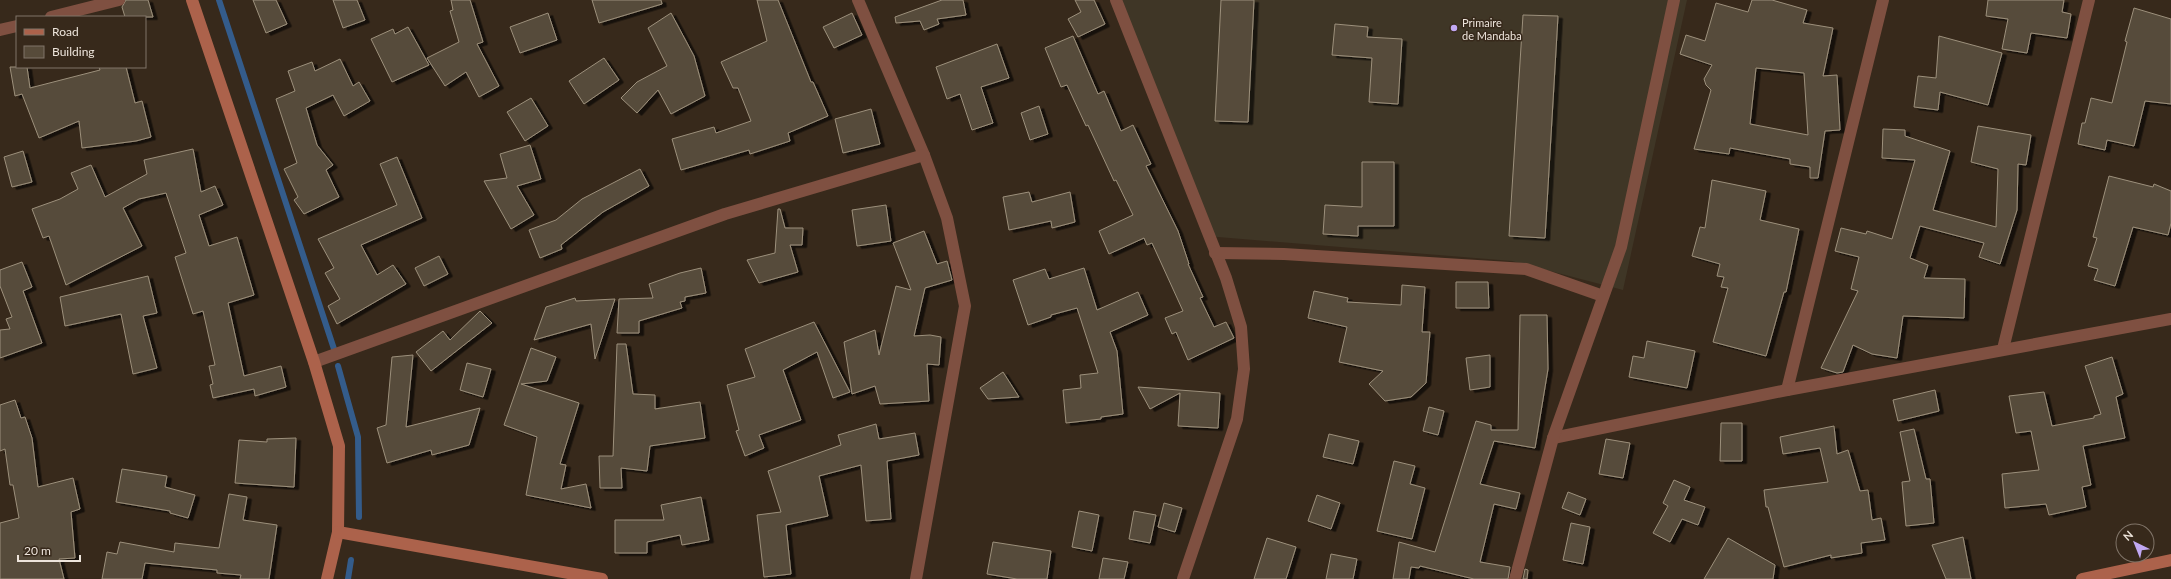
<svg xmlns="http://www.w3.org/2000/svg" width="2171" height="579" font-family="Lato,sans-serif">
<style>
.education{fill:#3f3626}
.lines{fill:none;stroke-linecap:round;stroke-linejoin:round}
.stream{stroke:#345c8b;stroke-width:6}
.building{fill:#574b3a;stroke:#9c907c;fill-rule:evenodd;filter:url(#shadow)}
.street{stroke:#7f5041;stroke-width:12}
.secondary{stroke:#ac624b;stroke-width:12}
.poi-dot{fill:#c1a8f3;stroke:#37291b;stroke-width:1.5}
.labels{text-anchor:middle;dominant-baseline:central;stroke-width:3;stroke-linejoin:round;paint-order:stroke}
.poi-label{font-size:11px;fill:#ede4db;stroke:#37291b;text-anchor:start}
</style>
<defs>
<filter id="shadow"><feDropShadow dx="4.5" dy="2.5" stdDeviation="0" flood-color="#0009"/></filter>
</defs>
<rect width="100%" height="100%" fill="#37291b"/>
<!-- education -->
<path class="education" d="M1117 0H1687L1623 290 1512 261 1206 236Z"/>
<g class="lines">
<!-- stream -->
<g class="stream">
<path d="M219 0 334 349"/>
<path d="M338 366 358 437 359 517"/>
<path d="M348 579 351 560"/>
</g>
</g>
<!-- building -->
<g class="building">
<path d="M126 0H148L153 17H125L122 7Z"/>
<path d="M253 0H276L287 24 266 33Z"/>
<path d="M333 0H357L365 20 343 28Z"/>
<path d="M451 0H470L483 42 477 44 499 86 479 97 466 72 445 86 427 58 459 42 450 11 453 10Z"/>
<path d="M592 0H661L662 4 599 23Z"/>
<path d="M757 0H778L811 82H813L828 116 788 133 790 141 750 154 749 150 681 170 672 139 714 127 716 133 751 121 738 88H733L721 62 767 41Z"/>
<path d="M942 0H963L966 15 937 19 939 24 924 30 920 21 896 23 895 17Z"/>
<path d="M1075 0H1094L1105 24 1078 37 1068 19 1081 12Z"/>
<path d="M1221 0H1254L1248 122 1215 121Z"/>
<path d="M1752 0H1772L1807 10 1803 23 1833 28 1823 76 1837 75 1840 130 1825 131 1818 178H1810V167L1790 164V159L1730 148 1729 154 1694 149 1711 90 1706 85 1704 79 1712 65 1680 54 1686 35 1705 41 1716 3 1748 12ZM1756 68 1804 73 1808 135 1750 124Z"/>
<path d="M1988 0H2064L2062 12 2071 14 2067 38 2031 33 2027 53 2002 49 2008 19 1986 16Z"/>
<path d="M2134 8 2171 19V104L2145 101 2134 146 2107 140 2105 150 2078 144 2082 123H2085L2091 98 2112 103 2127 42 2125 41Z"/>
<path d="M548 13 557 40 520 53 510 27Z"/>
<path d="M671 13 694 56 705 96 671 114 658 90 637 113 621 98 637 82 667 66 648 28Z"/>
<path d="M852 13 862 35 834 48 823 27Z"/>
<path d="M1523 15 1558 16 1545 238 1509 236Z"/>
<path d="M1335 24 1368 27 1367 37 1402 39 1398 104 1369 102 1372 58 1332 55Z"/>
<path d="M408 27 429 65 392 82 371 39 393 29 395 34Z"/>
<path d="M1073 36 1098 94 1104 91 1121 131 1133 125 1151 164 1146 166 1178 231 1189 264H1188L1203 297 1200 298 1214 327 1226 322 1234 338 1188 360 1176 332 1172 334 1165 318 1183 311 1152 243 1147 245 1144 238 1109 254 1099 231 1133 215 1116 180 1114 181 1088 125 1086 126 1067 85 1061 87 1045 48Z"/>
<path d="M1939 36 2002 53 1988 105 1940 92 1938 110 1914 107 1918 76 1936 78Z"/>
<path d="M997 44 1009 78 981 87 993 123 972 130 960 94 947 99 936 67Z"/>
<path d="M604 58 619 80 584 104 569 81Z"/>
<path d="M340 59 353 86 359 82 370 101 344 116 333 95 306 108 317 145 333 165 326 170 339 197 304 214 294 200 298 197 284 169 297 163 276 99 295 91 288 71 312 62 315 71Z"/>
<path d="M10 67H27L30 88 100 70 99 67H126L135 103 142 101 151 137 136 141 82 148 79 121 39 138 22 94 15 96Z"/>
<path d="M531 98 548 126 525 141 507 112Z"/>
<path d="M1039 106 1048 134 1030 140 1021 113Z"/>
<path d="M871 109 880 144 843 153 835 119Z"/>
<path d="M1978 126 2031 135 2026 165 2018 164 2017 210 2000 264 1979 257 1984 243 1920 226 1910 258 1928 265 1924 278 1965 279 1964 318 1903 316 1897 358 1872 354 1853 345 1843 372 1837 373 1821 368 1858 291 1851 289 1859 257 1835 251 1841 228 1866 234 1867 231 1892 239 1915 160 1882 158 1883 129 1905 130V136L1950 151 1933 210 1996 227 1998 169 1971 162Z"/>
<path d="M530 145 541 179 517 186 534 215 511 229 484 181 507 178 500 154Z"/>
<path d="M193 149 201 192 215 186 223 205 199 215 209 246 237 237 254 295 228 303 244 376 281 366 286 387 255 396 254 389 213 398 210 385 213 384 209 366 215 365 203 311 193 314 175 257 186 253 166 193 139 199 123 208 142 246 66 285 49 236 43 238 32 209 60 199 78 189 71 173 91 165 105 197 147 174 144 160Z"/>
<path d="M23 151 32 182 12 187 4 157Z"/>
<path d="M397 157 422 218 361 245 377 275 393 265 406 284 337 324 328 306 340 299 325 273 334 268 318 239 397 205 380 164Z"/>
<path d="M1362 162H1394V226H1358V236L1323 234 1325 205 1362 207Z"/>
<path d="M640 169 649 186 603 212 561 245 562 249 540 258 529 230 556 220 582 199Z"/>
<path d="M2109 176 2153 187 2154 184 2171 191V223L2168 235 2133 227 2115 286 2094 280 2098 269 2088 266 2097 238 2093 237Z"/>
<path d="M1712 180 1766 191 1760 220 1799 229 1786 292H1784L1766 356 1713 342 1728 288 1721 287 1724 277 1717 276 1720 264 1692 256 1700 227 1705 228Z"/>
<path d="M1029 192 1032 202 1070 192 1075 222 1052 228 1051 221 1009 230 1003 197Z"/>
<path d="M886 205 891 241 857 246 852 210Z"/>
<path d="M778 209H780L785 228H803L802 245H790L798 272 759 283 747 260 775 253Z"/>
<path d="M924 231 937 264 947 261 952 280 925 288 914 336 930 335 941 337 939 365 927 364 929 401 880 404 875 386 852 394 844 342 875 330 879 355 896 286 911 290 893 243Z"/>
<path d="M439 256 448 274 424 286 415 268Z"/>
<path d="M22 262 32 287 23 291 42 343 0 358V330L10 329 6 319 12 317 0 286V270Z"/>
<path d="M701 268 706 293 685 297V301L680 302 682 308 639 321V333H617L619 299 653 298 649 284 680 273Z"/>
<path d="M1084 268 1097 310 1138 292 1148 315 1110 332 1117 351 1123 414 1101 417V419L1066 423 1063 390 1081 388 1080 375 1098 373 1077 308 1051 315V317L1028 325 1013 280 1045 269 1049 279Z"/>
<path d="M148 276 157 313 143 316 157 368 133 374 121 314 65 326 60 297Z"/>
<path d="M1456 282H1488L1489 308H1456Z"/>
<path d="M1402 285 1425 287 1422 332H1430L1426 383 1411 397 1385 401 1369 384 1383 371 1339 362 1347 327 1308 318 1314 291 1348 298 1347 302 1401 305Z"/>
<path d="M575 298 576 301 615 299 595 359 591 324 534 340 546 307Z"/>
<path d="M480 311 492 323 431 371 416 352 443 331 450 340Z"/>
<path d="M1520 315H1547L1548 369 1535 448 1494 441 1480 484 1520 493 1516 509 1494 504 1480 562 1510 567 1508 579H1474L1420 566 1419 568 1411 567 1409 579H1393L1399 542 1435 552 1476 421 1491 425V430H1518Z"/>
<path d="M814 322 850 392 833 398 817 352 783 370 801 420 759 435 764 448 745 456 736 431 739 430 727 385 755 377 745 349Z"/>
<path d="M1647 341 1695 351 1687 388 1629 377 1633 356 1644 358Z"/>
<path d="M617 344H626L633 394 655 395V409L700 402 705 438 650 446 647 471 621 468 622 488H600L599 456H613Z"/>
<path d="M531 348 556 357 547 381 521 384 579 403 560 464 566 465 561 489 586 484 591 508 526 495 537 437 504 425Z"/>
<path d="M413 355 406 427 480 408 469 445 432 455 431 450 387 463 377 428 386 425 392 357Z"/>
<path d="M1490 355V387L1470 390 1466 358Z"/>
<path d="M2112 357 2123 394 2116 397 2125 438 2083 446 2091 485 2082 487 2086 507 2049 515 2046 504 2005 508 2002 474 2039 470 2031 431 2016 433 2009 396 2044 392 2052 426 2094 418V416L2101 414 2085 366Z"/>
<path d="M467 363 491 369 483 397 460 390Z"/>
<path d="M1003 372 1019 397 988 399 980 388Z"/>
<path d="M1138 387 1220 393 1218 428 1178 426 1180 393 1150 409Z"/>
<path d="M1935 390 1939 411 1898 421 1893 400Z"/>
<path d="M15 400 21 418 25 417 32 438 38 487 73 478 80 509 71 512 75 558 59 559 64 579H0V523L19 518 13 485H10L5 449 0 451V405Z"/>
<path d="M1429 407 1444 411 1438 435 1423 431Z"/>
<path d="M1721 423H1742V461H1720Z"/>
<path d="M876 424 879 439 915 433 919 455 887 461 891 519 866 521 861 465 819 476 828 516 786 525 791 574 764 577 757 515 781 512 768 471 841 445 838 435Z"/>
<path d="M1834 426 1837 454 1848 450 1860 491 1868 490 1872 520 1881 518 1885 540 1861 543 1862 553 1831 558V555L1784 567 1768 507H1766L1764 490 1828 482 1820 448 1783 454 1780 437Z"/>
<path d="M1914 429 1926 479H1930L1934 523 1906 526 1902 482 1910 481 1900 432Z"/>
<path d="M1329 434 1359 441 1353 464 1323 457Z"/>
<path d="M296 438 294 487 235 483 239 440 267 442V439Z"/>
<path d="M1606 439 1630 443 1623 478 1599 474Z"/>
<path d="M1394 461 1415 466 1410 484 1425 488 1412 539 1377 531Z"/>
<path d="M122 469 167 476 165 487 195 495 188 518 170 513V511L116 502Z"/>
<path d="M1674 480 1690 487 1684 500 1705 507 1698 525 1682 519 1670 542 1653 533 1668 506 1663 503Z"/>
<path d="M1568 492 1586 499 1580 515 1562 508Z"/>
<path d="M229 494 247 497 243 520 277 525 269 579H240L241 575 217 573V570L145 563 142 579H102L107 552 117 554 120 542 174 552 175 543 219 548Z"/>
<path d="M1317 495 1340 503 1331 529 1308 521Z"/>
<path d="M701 497 709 540 682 545 680 535 647 542V553H615V520H664L661 505Z"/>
<path d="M1164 503 1182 508 1175 532 1158 527Z"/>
<path d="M1079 511 1099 515 1092 551 1072 547Z"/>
<path d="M1134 511 1156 515 1150 543 1129 539Z"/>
<path d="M1571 523 1590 527 1583 564 1563 560Z"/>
<path d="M1963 537 1971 579H1946L1932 545Z"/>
<path d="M1267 538 1296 547 1286 579H1254Z"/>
<path d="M1728 538 1775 565 1773 579H1704Z"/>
<path d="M993 542 1051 551 1047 579H1017L987 574Z"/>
<path d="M1331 554 1357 559 1353 579H1326Z"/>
<path d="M1103 558 1128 562 1124 579H1099Z"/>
<path d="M1525 569 1528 570 1527 579H1523Z"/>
</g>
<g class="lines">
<!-- street -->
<g class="street">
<path d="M858 0 924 155 947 218 965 306 916 579"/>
<path d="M1116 0 1226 278 1241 327 1244 369 1237 419 1183 579"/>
<path d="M51 17 119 0"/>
<path d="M0 30 17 26"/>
<path d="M1215 253 1284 254 1526 269 1603 296"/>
<path d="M2003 349 2089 0"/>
<path d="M314 362 725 214 924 155"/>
<path d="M1787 390 1883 0"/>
<path d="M1553 438 1787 390 2171 319"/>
<path d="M1515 579 1553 438 1621 247 1674 0"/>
</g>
<!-- secondary -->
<g class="secondary">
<path d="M192 0 314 362 339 446 338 532 327 579"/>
<path d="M338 532 602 579"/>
<path d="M2082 579 2171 560"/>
</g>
</g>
<!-- markers -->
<circle class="poi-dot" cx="1454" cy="28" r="4"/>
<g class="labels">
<!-- poi labels -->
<g class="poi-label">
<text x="1462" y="22">Primaire<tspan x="1462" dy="13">de Mandaba</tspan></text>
</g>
</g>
<!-- legend -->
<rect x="16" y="16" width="130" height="52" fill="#37291b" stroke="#807468"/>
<rect x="24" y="29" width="20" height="6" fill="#ac624b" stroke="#807468"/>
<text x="52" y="36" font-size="12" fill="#ede4db">Road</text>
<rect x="24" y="46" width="20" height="12" fill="#574b3a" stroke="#807468"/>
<text x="52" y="56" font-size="12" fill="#ede4db">Building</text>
<!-- north arrow -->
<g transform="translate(2135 543) rotate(317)"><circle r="19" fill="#37291b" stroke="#807468"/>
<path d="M0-3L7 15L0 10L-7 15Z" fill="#c1a8f3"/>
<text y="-6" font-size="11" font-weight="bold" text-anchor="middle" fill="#ede4db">N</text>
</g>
<!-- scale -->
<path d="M18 555v6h62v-6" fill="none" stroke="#ede4db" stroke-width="2"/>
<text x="24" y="555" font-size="12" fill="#ede4db" stroke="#37291b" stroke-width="3" paint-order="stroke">20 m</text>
</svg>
